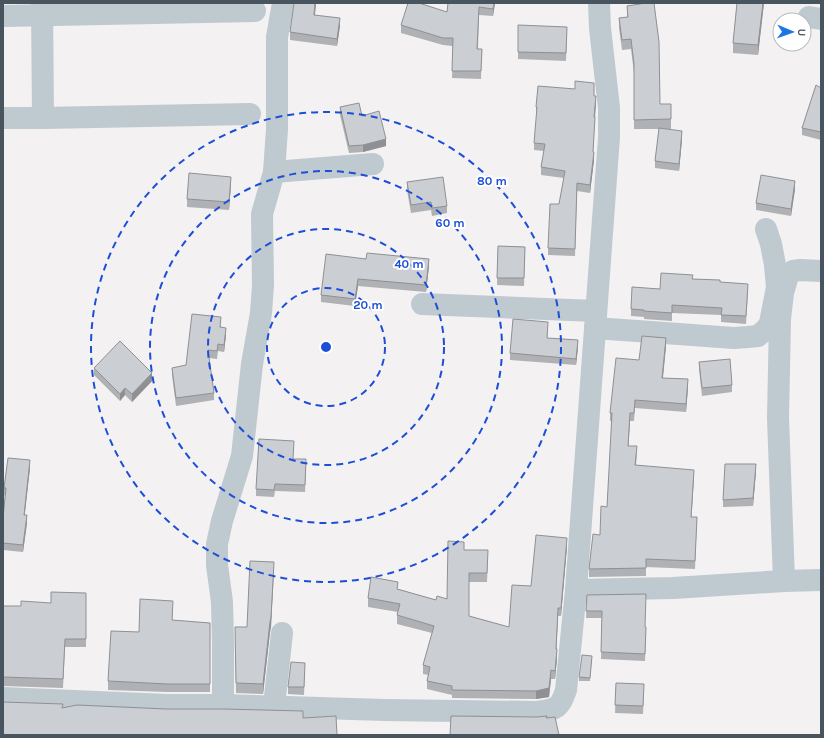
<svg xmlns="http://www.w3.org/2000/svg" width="824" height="738" font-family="Karla,sans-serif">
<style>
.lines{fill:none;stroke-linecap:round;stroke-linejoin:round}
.minor{stroke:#bfc9d0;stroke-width:22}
.wall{fill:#afb1b5}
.shaded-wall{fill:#8e9094}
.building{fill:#cbced3;stroke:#8e9094}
.ring{fill:none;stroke:#1d4ed8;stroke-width:2;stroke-dasharray:7 5}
.centre{fill:#1d4ed8;stroke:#fff;stroke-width:2}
.ring-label{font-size:12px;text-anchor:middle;font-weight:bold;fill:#1d4ed8;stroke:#fff;stroke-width:4;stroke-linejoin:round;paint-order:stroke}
</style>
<rect width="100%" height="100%" fill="#f3f1f1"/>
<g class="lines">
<!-- minor -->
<g class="minor">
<path d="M42 3 43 118 250 114"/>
<path d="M3 16 255 11"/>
<path d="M809 17 821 19"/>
<path d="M3 118H43"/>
<path d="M274 172 373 164"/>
<path d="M422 304 596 311"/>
<path d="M595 328 734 338 748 337 758 336 766 329 770 323 777 287 775 265 771 244 766 229"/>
<path d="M784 581 778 418 780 319 783 293 788 276 793 271 800 270 821 271"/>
<path d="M576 590 673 588 784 581 821 580"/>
<path d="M3 698 167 705H223L385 710 537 712C556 709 560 709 566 690L576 590 609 137V108L600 28 599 3"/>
<path d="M223 705V643L222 602 217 565V544L222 521 242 456 252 364 261 313 263 285 262 214 274 172 277 129V37L283 3"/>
<path d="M274 706 282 633"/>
</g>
</g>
<!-- wall -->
<g class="wall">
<path d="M294 3H316L315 15 340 26 337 46 290 40V32Z"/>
<path d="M448 3H495L493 16 479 15 478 49H482L481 79 452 78 453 46 443 45 401 33V25L447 12Z"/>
<path d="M737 3H764L758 55 733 53V43Z"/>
<path d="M627 6 660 104H671V129H665L682 139 679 171 655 168V161L659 129H634V73L631 49 622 50 619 28V18L627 17Z"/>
<path d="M567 34 566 61 518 59V52Z"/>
<path d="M821 88V140L802 135V128Z"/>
<path d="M594 96 596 103 593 152 594 160 590 193 577 191 575 256 548 255V248L559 204 564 178 541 175V167L544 151 534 150V143L537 115H536V107Z"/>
<path d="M340 107 362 116 386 146 363 152 349 153 340 115Z"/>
<path d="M407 182 447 206V213L432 216 431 210 411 213 407 190Z"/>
<path d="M231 184 229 210 187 207V199Z"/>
<path d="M795 189 791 216 756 210V203Z"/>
<path d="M498 246 525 247 524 286 497 285Z"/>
<path d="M366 259 429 266 426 292 358 286 355 306 321 302V295Z"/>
<path d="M693 279 720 282 748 291 746 324 721 322V315L672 313V321L644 319V317L631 316V309L660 289Z"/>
<path d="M221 325V327L226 335 224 352 218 351 217 359 209 358 214 393V400L176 406 172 375V368L186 365Z"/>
<path d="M548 329 547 338 578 347 576 365 510 360V353Z"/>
<path d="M666 346 663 378 688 387 686 412 635 408 634 421H630L628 446 637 454 636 465 694 477 691 517H697L695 569 646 567V576L589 577V569L600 535 607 507 612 421H610V413L639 360Z"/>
<path d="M699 362 732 385V392L702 396 699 369Z"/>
<path d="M94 368 152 381 132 402 125 395 120 401 94 375Z"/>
<path d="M293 459 306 467 305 492 275 491 274 497 256 496V489Z"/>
<path d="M30 468 24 515 27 523 23 552 3 550V518L5 496 4 495V488Z"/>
<path d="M756 471 753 506 723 507V500Z"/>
<path d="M567 546 561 616H558L556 649 557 658 555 679H551L549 697 536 699 452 698V695L427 689V681L429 675 423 674V665L432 633 397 624V615L398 612 368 607V598L398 589 436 600 447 599 464 550 488 559 487 582H469V616L509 627 531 586Z"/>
<path d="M274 572 271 627 270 632 263 694 236 693 235 627H247Z"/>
<path d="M86 593V647H65L63 688 3 686V606H21L51 603Z"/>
<path d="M587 595 645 627 646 634 645 661 601 659 602 618H586Z"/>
<path d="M173 610 172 620 210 623V692H167L108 690V681Z"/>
<path d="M592 656 590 681H579V677Z"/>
<path d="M305 671 304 695 288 694V687Z"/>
<path d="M616 683 644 691 643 714 615 713Z"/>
</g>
<!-- shaded-wall -->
<g class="shaded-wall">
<path d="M315 3H316L314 23V15Z"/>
<path d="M494 3H495L493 16V9Z"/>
<path d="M763 3H764L758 55V45Z"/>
<path d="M340 18V26L337 46V39Z"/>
<path d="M596 96V103L594 124V117Z"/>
<path d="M682 131V139L679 171V164Z"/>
<path d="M386 139V146L363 152V145Z"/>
<path d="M594 152V160L590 193V185Z"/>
<path d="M231 177V184L229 210V202Z"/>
<path d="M795 181V189L791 216V209Z"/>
<path d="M429 259V266L426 292V285Z"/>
<path d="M358 279V286L355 306V299Z"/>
<path d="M226 328V335L224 352V345Z"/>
<path d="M666 338V346L662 385V378Z"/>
<path d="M578 340V347L576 365V359Z"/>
<path d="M152 373V381L132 402V394Z"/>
<path d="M688 379V387L686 412V404Z"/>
<path d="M125 388V395L120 401V394Z"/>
<path d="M630 413V421L628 454V446Z"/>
<path d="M30 460V468L24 522V515Z"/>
<path d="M756 464V471L753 506V498Z"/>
<path d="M694 470V477L691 525V517Z"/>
<path d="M27 515V523L23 552V545Z"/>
<path d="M567 538V546L561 616V608Z"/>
<path d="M274 562 271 627 270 632 263 694V684Z"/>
<path d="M558 608V616L556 658V649Z"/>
<path d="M557 649V658L555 679V671Z"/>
<path d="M551 670V679L549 697 536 699V691Z"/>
</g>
<!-- building -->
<g class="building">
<path d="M294 3H315L314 15 340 18 337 39 290 32Z"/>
<path d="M408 3H419L447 12 448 3H494L493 9 479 7 477 49H482L481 71H452L453 38H443L401 25Z"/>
<path d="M646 3H654L659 42 660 104H671V119L634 120V64L631 39 622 40 619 18 628 17 627 6Z"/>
<path d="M737 3H763L758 45 733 43Z"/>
<path d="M518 25 567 27 566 53 518 52Z"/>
<path d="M575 81 594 83V96H596L594 117H595L593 152H594L590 185 577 183 575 249 548 248 550 204H559L565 171 541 167 545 144 534 143 537 107H536L538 86 575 89Z"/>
<path d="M816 85 821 88V132L802 128Z"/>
<path d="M359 103 362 116 379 111 386 139 363 145 349 146 340 107Z"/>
<path d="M659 128 682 131 679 164 655 161Z"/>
<path d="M189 173 231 177 229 202 187 199Z"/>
<path d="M761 175 795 181 791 209 756 203Z"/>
<path d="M443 177 447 206 432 208 431 202 411 205 407 182Z"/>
<path d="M498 246 525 247 524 278H497Z"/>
<path d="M367 253 429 259 426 285 358 279 355 299 321 295 326 254 366 259Z"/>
<path d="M661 273 693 275 692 279 720 280V282L748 284 746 316 721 315 722 308 672 305V313L644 311V310L631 309 632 287 660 289Z"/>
<path d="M192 314 221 317 220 327 226 328 224 345 218 344 217 351 208 350 214 393 176 398 172 368 186 365Z"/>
<path d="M513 319 548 322 547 338 578 340 576 359 510 353Z"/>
<path d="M642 336 666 338 662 378 688 379 686 404 635 400 634 413H630L628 446H637L635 465 694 470 691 517H697L695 561 646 559V568L589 569 593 534 600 535 601 506 607 507 612 413H610L616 358 639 360Z"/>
<path d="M120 341 152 373 132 394 125 388 120 394 94 368Z"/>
<path d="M730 359 732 385 702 388 699 362Z"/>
<path d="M259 439 294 441 293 459H306L305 485 275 484 274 490 256 489Z"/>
<path d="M8 458 30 460 24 515H27L23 545 3 543V518L6 488H4Z"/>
<path d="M725 464H756L753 498 723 500Z"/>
<path d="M536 535 567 538 561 608H558L556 649H557L555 671 551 670 549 688 536 691 452 690V686L427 681 430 667 423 665 434 626 397 615 400 604 368 598 371 577 398 582 397 589 436 600 437 596 447 599 448 541 464 542V550H488L487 573H469V616L509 627 512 585 531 586Z"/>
<path d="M250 561 274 562 271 617 270 622 263 684 236 683 235 627H247Z"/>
<path d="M51 592 86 593V639H65L63 679 3 677V606H21V601L51 603Z"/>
<path d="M646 594 645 627H646L645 654 601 652 602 611H586L587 595Z"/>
<path d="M140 599 173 601 172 620 210 623V684H167L108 681 111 631 139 632Z"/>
<path d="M582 655 592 656 590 678 579 677Z"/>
<path d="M291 662 305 663 304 687H288Z"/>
<path d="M616 683 644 684 643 706 615 705Z"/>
<path d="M3 702 63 704 62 708 77 705 166 709H223L303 711V718L336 716 337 735H3Z"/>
<path d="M451 716 537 717 547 716 546 718 555 717 559 735H450Z"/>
</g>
<!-- distance rings -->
<g class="ring">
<circle cx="326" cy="347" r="59"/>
<circle cx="326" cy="347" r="118"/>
<circle cx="326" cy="347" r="176"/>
<circle cx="326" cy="347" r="235"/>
</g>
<circle cx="326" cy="347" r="6" class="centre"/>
<g class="ring-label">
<text x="492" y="185">80 m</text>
<text x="450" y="227">60 m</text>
<text x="409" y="268">40 m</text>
<text x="368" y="309">20 m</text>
</g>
<!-- border -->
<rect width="824" height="738" fill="none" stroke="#48555f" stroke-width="8"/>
<!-- north arrow -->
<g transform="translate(792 32) rotate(92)"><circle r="19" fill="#ffffff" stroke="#b6bbbf"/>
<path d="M0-3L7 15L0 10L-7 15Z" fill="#1977e6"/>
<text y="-6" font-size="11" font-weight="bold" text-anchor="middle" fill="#48555f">U</text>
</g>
</svg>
